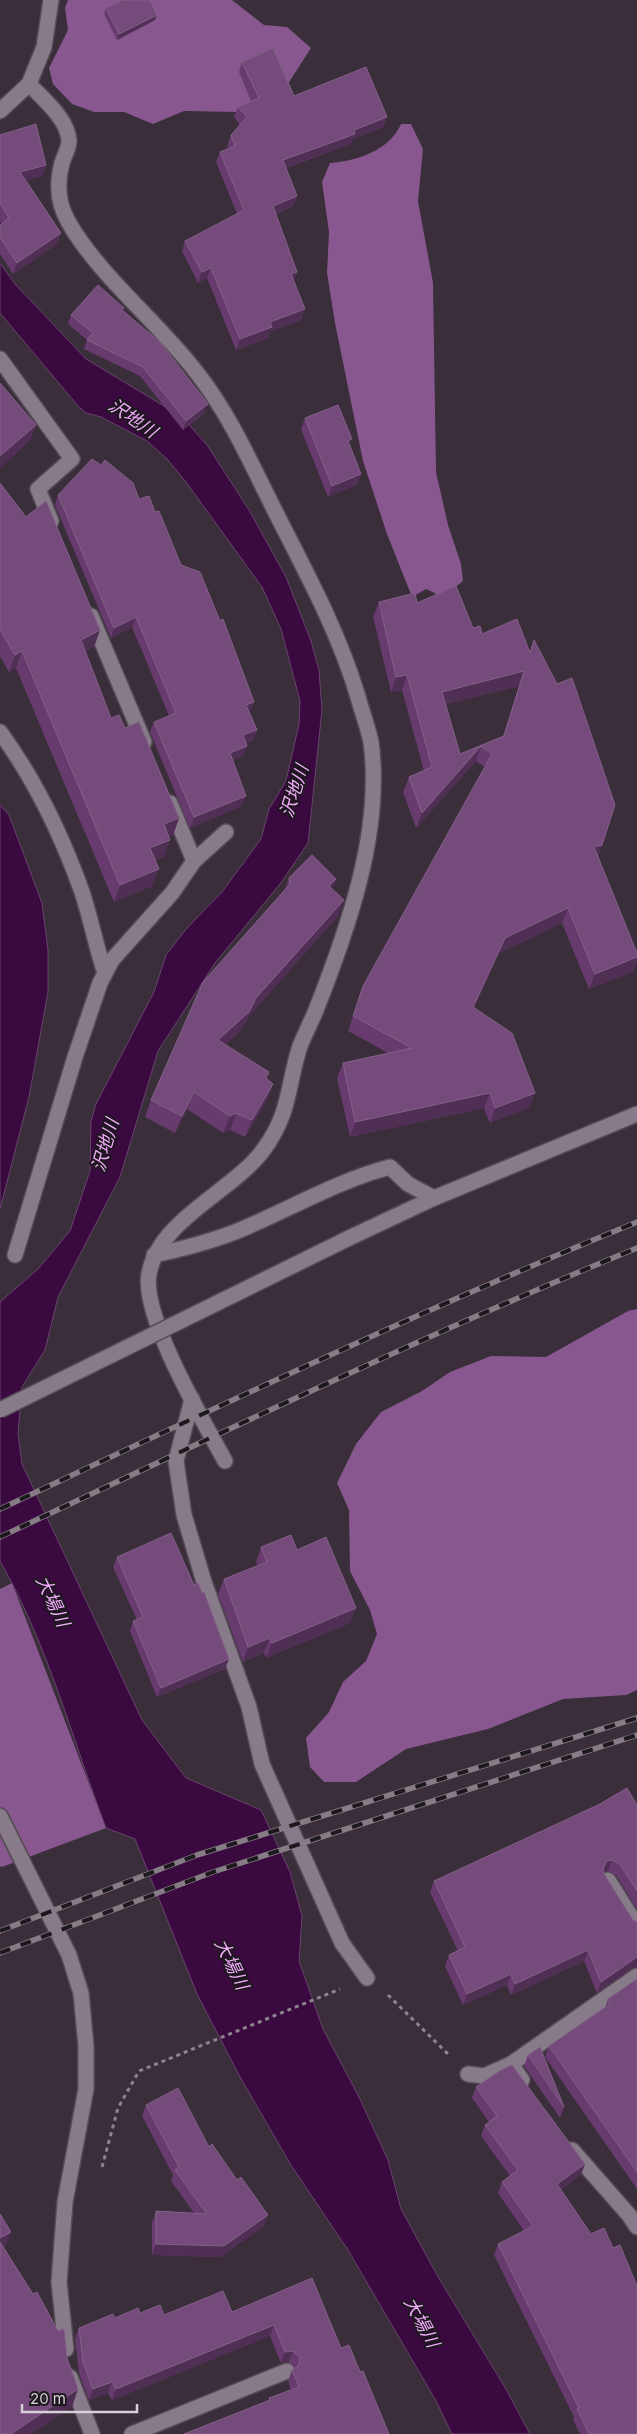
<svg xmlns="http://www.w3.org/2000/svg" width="637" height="2434" font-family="Inter,'Noto Sans JP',sans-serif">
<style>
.forest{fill:#89578f}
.water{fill:#39093f;stroke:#69456d}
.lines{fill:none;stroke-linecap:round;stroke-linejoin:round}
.minor-casing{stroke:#544a54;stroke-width:18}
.path{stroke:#8d848e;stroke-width:3;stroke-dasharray:4 4;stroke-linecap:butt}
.minor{stroke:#877a89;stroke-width:15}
.rail-casing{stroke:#867c86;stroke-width:5.5}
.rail{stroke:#1d181e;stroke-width:4;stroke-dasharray:11;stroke-linecap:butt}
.minor-bridge-casing{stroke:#544a54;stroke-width:18;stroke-linecap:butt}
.minor-bridge{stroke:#877a89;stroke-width:15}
.wall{fill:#683b6f;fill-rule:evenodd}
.shaded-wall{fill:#502f55}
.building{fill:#744b7a;stroke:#846089;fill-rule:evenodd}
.labels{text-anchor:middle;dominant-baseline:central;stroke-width:4;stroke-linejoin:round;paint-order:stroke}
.water-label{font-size:18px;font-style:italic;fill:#f2aafb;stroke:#1d181e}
</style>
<rect width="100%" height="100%" fill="#392e3a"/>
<!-- forest -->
<g class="forest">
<path d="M68 0H232L264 25 287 27 311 48 282 93 237 112 184 111 153 124 124 112H94L72 104 53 84 49 68 68 30 65 8Z"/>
<path d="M401 124H411L423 149 418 201 433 283 436 472 448 525 461 564 463 581 443 597 426 589 412 597 387 534 363 461 335 323 327 273 329 232 322 182 330 163C357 161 390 150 401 124Z"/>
<path d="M637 1309V1690L626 1695 563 1699 488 1729 406 1749 356 1782H324L310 1767 306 1738 329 1712 343 1682 366 1661 377 1634 370 1610 350 1571 349 1510 337 1483 356 1444 381 1412 422 1391 450 1372 491 1356 546 1357 628 1311Z"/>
<path d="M12 1583 106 1828 2 1867 0 1866V1589Z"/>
</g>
<!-- water -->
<g class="water">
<path d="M0 263 15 284 86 359 182 417 207 445 249 510 286 577 311 641 319 670 322 710 308 843 280 884 215 963 158 1051 120 1177 58 1297 45 1350 22 1387 18 1434 22 1464 142 1720 186 1778 261 1810 290 1872 302 1916 299 1961 323 2029 359 2097 388 2160 401 2209 437 2275 506 2389 530 2434H452L435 2399 348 2250 291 2165 240 2077 197 1994 135 1839 106 1828C72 1738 48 1645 0 1561V1302L38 1269 70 1231 90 1171 91 1121 96 1104 154 992 166 955 187 928 222 892 261 839 269 809 286 781 299 724 300 701 281 629 262 587 186 482 167 459 147 441 101 417 86 413 78 406 0 313Z"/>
<path d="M0 805 9 815 42 903 48 950V992L29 1097 0 1209Z"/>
</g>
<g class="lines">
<!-- minor casing -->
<g class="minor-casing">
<g id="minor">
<path d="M29 84C43 99 68 119 69 141 69 148 64 156 62 163 53 197 63 217 82 243 116 290 162 327 197 373 231 416 253 468 278 517 308 576 339 633 358 697 362 712 368 727 371 742 383 830 348 929 316 1010 311 1022 305 1034 300 1046 287 1086 291 1112 264 1149 234 1191 158 1220 149 1274 141 1316 204 1422 225 1461"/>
<path d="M0 111 29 84 44 47 51 0"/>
<path d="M0 359 72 459 38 489 51 521"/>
<path d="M91 616 144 742"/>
<path d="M0 732C36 781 62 836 82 892 91 919 96 947 105 973"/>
<path d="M170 803 194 861"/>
<path d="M349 1238 434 1198 637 1114"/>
<path d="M15 1255 75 1057 100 983 112 960 172 893 194 861 226 832"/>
<path d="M154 1255C182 1249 209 1242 235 1232 287 1211 336 1181 390 1167L408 1184 434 1198"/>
<path d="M192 1399 176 1461 184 1515 204 1582 249 1707 262 1764 342 1943 367 1978"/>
<path d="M0 1816 69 1955 81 1993 86 2046V2089L65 2202 59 2282 66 2349"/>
<path d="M608 1880 637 1926"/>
<path d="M511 2064 637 1976"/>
<path d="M468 2074 484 2076 511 2064 522 2080"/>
<path d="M572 2150 629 2215 637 2227"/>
<path d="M70 2377 92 2434"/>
<path d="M132 2434 287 2371"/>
</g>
</g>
<!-- path -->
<g class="path">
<path d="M388 1995 450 2056"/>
<path d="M102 2167 118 2108 139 2071 340 1989"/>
</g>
<!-- minor -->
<use href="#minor" class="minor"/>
<!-- rail casing -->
<g class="rail-casing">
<g id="rail">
<path d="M0 1509C211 1410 421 1310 637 1222"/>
<path d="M0 1537C211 1438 421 1336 637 1248"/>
<path d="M0 1931 197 1855 637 1718"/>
<path d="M0 1953 213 1872 637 1735"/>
</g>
</g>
<!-- rail -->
<use href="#rail" class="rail"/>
<!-- minor-bridge casing -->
<g class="minor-bridge-casing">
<path id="minor-bridge" d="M0 1410 349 1238"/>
</g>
<!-- minor-bridge -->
<use href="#minor-bridge" class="minor-bridge"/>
</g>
<!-- wall -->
<g class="wall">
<path d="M106 8 155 20 117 40 104 14Z"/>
<path d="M242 62 294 96 387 117 383 127 353 139 351 144 286 168 297 196 293 206 276 214 297 272 293 281 301 320 271 331 268 338 236 350 207 278 198 283 182 251 185 241 237 214 216 162 220 152 228 148 227 146 231 135 240 125 234 117 238 107 251 101 239 72Z"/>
<path d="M0 135 46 165 42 176 26 180 61 233 57 244 13 274 0 254V225L2 224 0 221Z"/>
<path d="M123 311 204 414 183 430 140 376 84 349 87 340 68 324 71 315Z"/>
<path d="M305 418 350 445 361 474 357 485 328 497 301 429Z"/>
<path d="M0 483 100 630 94 647 85 651 111 718 125 728 179 818 173 835 169 836 164 857 155 860 152 886 114 902 16 668 9 672 0 656Z"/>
<path d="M58 495 139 499 155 512 250 712H249L257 730 253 740 246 743 243 756 233 760 246 796 242 806 190 828 150 732 154 722 169 716 132 627 111 638 55 505Z"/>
<path d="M379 602 417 603 473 628 482 634 530 652 534 640 602 845 598 856 637 953V961L633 972 589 989 562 923 499 953 474 1008 535 1093 529 1108 490 1123 484 1108 350 1137 337 1078 343 1063 388 1053 348 1031 363 986 485 767 476 761 416 828 403 792 409 777 424 771 402 690 391 692 373 617ZM519 686 503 736 460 754 446 704Z"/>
<path d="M289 878 336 879 332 890 338 916 250 1015 242 1029 225 1045 273 1084 267 1100 245 1137 230 1130 223 1133 187 1109 175 1133 145 1117 151 1100 285 889Z"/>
<path d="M261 1547 297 1550 356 1608 350 1623 266 1658 264 1653 243 1662 218 1594 224 1579 258 1566 256 1562Z"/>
<path d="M117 1557 194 1585 202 1593 225 1669 157 1697 130 1631 133 1621 137 1620 113 1567Z"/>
<path d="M637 1805V1909L616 1875 608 1871 604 1872 632 1968 597 1993 584 1961 511 1995 507 1985 463 2005 445 1966 449 1955 458 1951 430 1892 434 1881Z"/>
<path d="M637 1979V2189L545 2057 549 2046 605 2008 608 1999Z"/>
<path d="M528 2055 564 2107 560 2118 524 2066Z"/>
<path d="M476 2087 581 2175 560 2190 591 2234 613 2248 637 2434H580L573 2420 574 2417 494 2255 498 2244 524 2231 498 2193 502 2182 510 2176 481 2136 485 2125 489 2122 472 2098Z"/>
<path d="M146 2105 209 2147 268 2215 264 2226 220 2257 152 2255V2223L156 2211 194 2213 171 2181 173 2175 142 2116Z"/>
<path d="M232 2312 341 2348 360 2372 269 2401V2398L291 2390 288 2381 292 2370 295 2368 289 2362 281 2363 270 2336 112 2400 108 2393 89 2400 79 2373 75 2339 79 2328 115 2318 140 2313 164 2315Z"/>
</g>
<!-- shaded-wall -->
<g class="shaded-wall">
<path d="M157 15 155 20 117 40 119 34Z"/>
<path d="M387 117 383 127 353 139 351 144 279 170 283 160Z"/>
<path d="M46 165 42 176 16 183 20 172Z"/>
<path d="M297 196 293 206 269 216 273 206Z"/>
<path d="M61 233 57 244 13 274 17 263Z"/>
<path d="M211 268 207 278 198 283 202 272Z"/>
<path d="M297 272 293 283 291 274Z"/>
<path d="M305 309 301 320 271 331 268 338 236 350 240 339 270 322Z"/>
<path d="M208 404 204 414 183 430 186 421Z"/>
<path d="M36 425 30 441 0 468V456Z"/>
<path d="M361 474 357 485 328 497 332 486Z"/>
<path d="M136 617 132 627 111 638 114 628Z"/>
<path d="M100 630 94 647 75 657 81 640Z"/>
<path d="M22 651 16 668 9 672 15 655Z"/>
<path d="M524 671 519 686 437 707 442 692Z"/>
<path d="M407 675 402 690 391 692 396 677Z"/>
<path d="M254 702 250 712 243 715 246 705Z"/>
<path d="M257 730 253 740 239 745 243 735Z"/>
<path d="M247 746 243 756 227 763 230 753Z"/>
<path d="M481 746 476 761 416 828 422 813Z"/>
<path d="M246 796 242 806 190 828 194 817Z"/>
<path d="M179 818 173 835 158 841 164 824Z"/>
<path d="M170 840 164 857 144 865 150 848Z"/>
<path d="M602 845 597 860 594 847Z"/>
<path d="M159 869 152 886 114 902 120 885Z"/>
<path d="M336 879 330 896 329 886Z"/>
<path d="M344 900 338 916 250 1015 242 1029 212 1057 218 1040Z"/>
<path d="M568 908 562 923 499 953 467 1022 473 1007 505 938Z"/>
<path d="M637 957V961L633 972 589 989 595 974Z"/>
<path d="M273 1084 267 1100 245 1137 252 1120Z"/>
<path d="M194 1092 187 1109 175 1133 182 1116Z"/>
<path d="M490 1093 484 1108 350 1137 355 1122Z"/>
<path d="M535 1093 529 1108 490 1123 495 1108Z"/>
<path d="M236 1113 230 1130 223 1133 230 1116Z"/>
<path d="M356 1608 350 1623 266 1658 272 1643Z"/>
<path d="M270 1638 264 1653 243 1662 248 1647Z"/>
<path d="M229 1659 225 1669 157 1697 161 1688Z"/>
<path d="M612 1860 608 1871 603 1872V1869L607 1861Z"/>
<path d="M588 1950 584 1961 511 1995 515 1984Z"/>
<path d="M636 1957H637V1968H632L597 1993 601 1982Z"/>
<path d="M511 1974 507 1985 463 2005 467 1994Z"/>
<path d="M585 2164 581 2175 553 2195 557 2184Z"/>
<path d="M268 2215 264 2226 220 2257 152 2255 156 2244Z"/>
<path d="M11 2232 4 2250 0 2252V2238Z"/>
<path d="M274 2325 270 2336 112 2400 116 2389Z"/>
<path d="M293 2351 289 2362 281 2363 285 2352Z"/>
<path d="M112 2382 108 2393 89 2400 93 2389Z"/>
<path d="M78 2389 72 2407 32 2434H11Z"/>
</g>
<!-- building -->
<g class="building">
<path d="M122 0H150L157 15 119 34 106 8Z"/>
<path d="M273 48 294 96 366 67 387 117 354 130 355 134 283 160 297 196 273 206 297 272 291 274 305 309 270 322 272 327 240 339 211 268 202 272 185 241 244 210 220 152 235 146 231 135 247 117 238 107 259 98 242 62Z"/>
<path d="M36 124 46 165 20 172 61 233 17 263 0 237V225L9 218 0 203V135Z"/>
<path d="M98 285 124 308 122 310 160 342 208 404 186 421 143 367 87 340 93 333 71 315Z"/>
<path d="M0 383 36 425 0 456Z"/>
<path d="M338 405 352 439 348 441 361 474 332 486 305 418Z"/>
<path d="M92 459 101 465 105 460 133 483 139 499 149 496 155 512 159 511 181 565 200 572 220 621 223 619 254 702 246 705 257 730 243 735 247 746 230 753 246 796 194 817 154 722 176 713 136 617 114 628 58 495Z"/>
<path d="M0 483 26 517 46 501 100 630 81 640 111 718 119 715 125 728 139 722 179 818 164 824 170 840 150 848 159 869 120 885 22 651 15 655 0 629Z"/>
<path d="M456 586 473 628 480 626 482 634 517 619 530 653 534 640 557 684 572 678 615 805 602 845 594 847 637 953V957L595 974 568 908 505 938 473 1007 512 1033 535 1093 495 1108 490 1093 355 1122 343 1063 412 1048 353 1016 363 986 492 754 481 746 422 813 409 777 432 767 407 675 396 677 379 602 415 593 417 603ZM524 671 504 736 460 754 442 692Z"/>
<path d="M312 855 336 879 329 886 344 900 256 998 249 1012 218 1040 269 1072 266 1078 273 1084 252 1120 236 1113 230 1116 194 1092 182 1116 151 1100 203 982 290 884 289 878Z"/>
<path d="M171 1533 194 1585 198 1583 202 1593 204 1592 229 1659 161 1688 133 1621 143 1617 117 1557Z"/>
<path d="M291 1535 297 1550 326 1537 356 1608 272 1643 270 1638 248 1647 224 1579 267 1562 261 1547Z"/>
<path d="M627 1788 637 1805V1891L620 1864 612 1860 607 1861 603 1869 604 1874 633 1920 637 1922V1957L601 1982 588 1950 515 1984 511 1974 467 1994 449 1955 465 1947 434 1881 600 1804Z"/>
<path d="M637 1979V2172L549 2046 610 2004 608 1999Z"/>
<path d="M540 2047 564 2107 528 2055Z"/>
<path d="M512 2065 585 2164 557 2184 591 2234 604 2228 613 2248 620 2245 637 2286V2434H589L577 2409 579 2408 498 2244 533 2226 502 2182 518 2170 485 2125 497 2116 476 2087 501 2070Z"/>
<path d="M178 2088 209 2147 212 2144 237 2180 241 2177 268 2215 224 2246 156 2244V2211L207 2214 175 2170 179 2167 146 2105Z"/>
<path d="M0 2214 11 2232 0 2238Z"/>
<path d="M0 2242 33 2294 37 2292 58 2331 64 2329 67 2358 78 2389 11 2434H0Z"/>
<path d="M312 2278 341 2348 349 2345 360 2372 363 2371 389 2434H184L270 2400 269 2398 299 2387 292 2370 299 2365 300 2357 293 2351 285 2352 274 2325 116 2389 112 2382 93 2389 83 2362 79 2328 113 2314 115 2318 138 2308 140 2313 160 2305 164 2315 223 2291 232 2312Z"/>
</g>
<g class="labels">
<!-- water labels -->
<g class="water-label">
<text transform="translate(133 418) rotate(34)">沢地川</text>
<text transform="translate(294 791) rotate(-72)">沢地川</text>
<text transform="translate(105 1145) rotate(-74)">沢地川</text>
<text transform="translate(53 1601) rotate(65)">大場川</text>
<text transform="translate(232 1964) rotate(64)">大場川</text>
<text transform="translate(422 2322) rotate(62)">大場川</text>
</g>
</g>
<!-- scale -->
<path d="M22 2404v8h115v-8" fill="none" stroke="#d8d0d8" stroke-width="2.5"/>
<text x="30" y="2404" font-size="15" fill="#d8d0d8" stroke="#1d181e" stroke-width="4" paint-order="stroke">20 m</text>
</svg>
